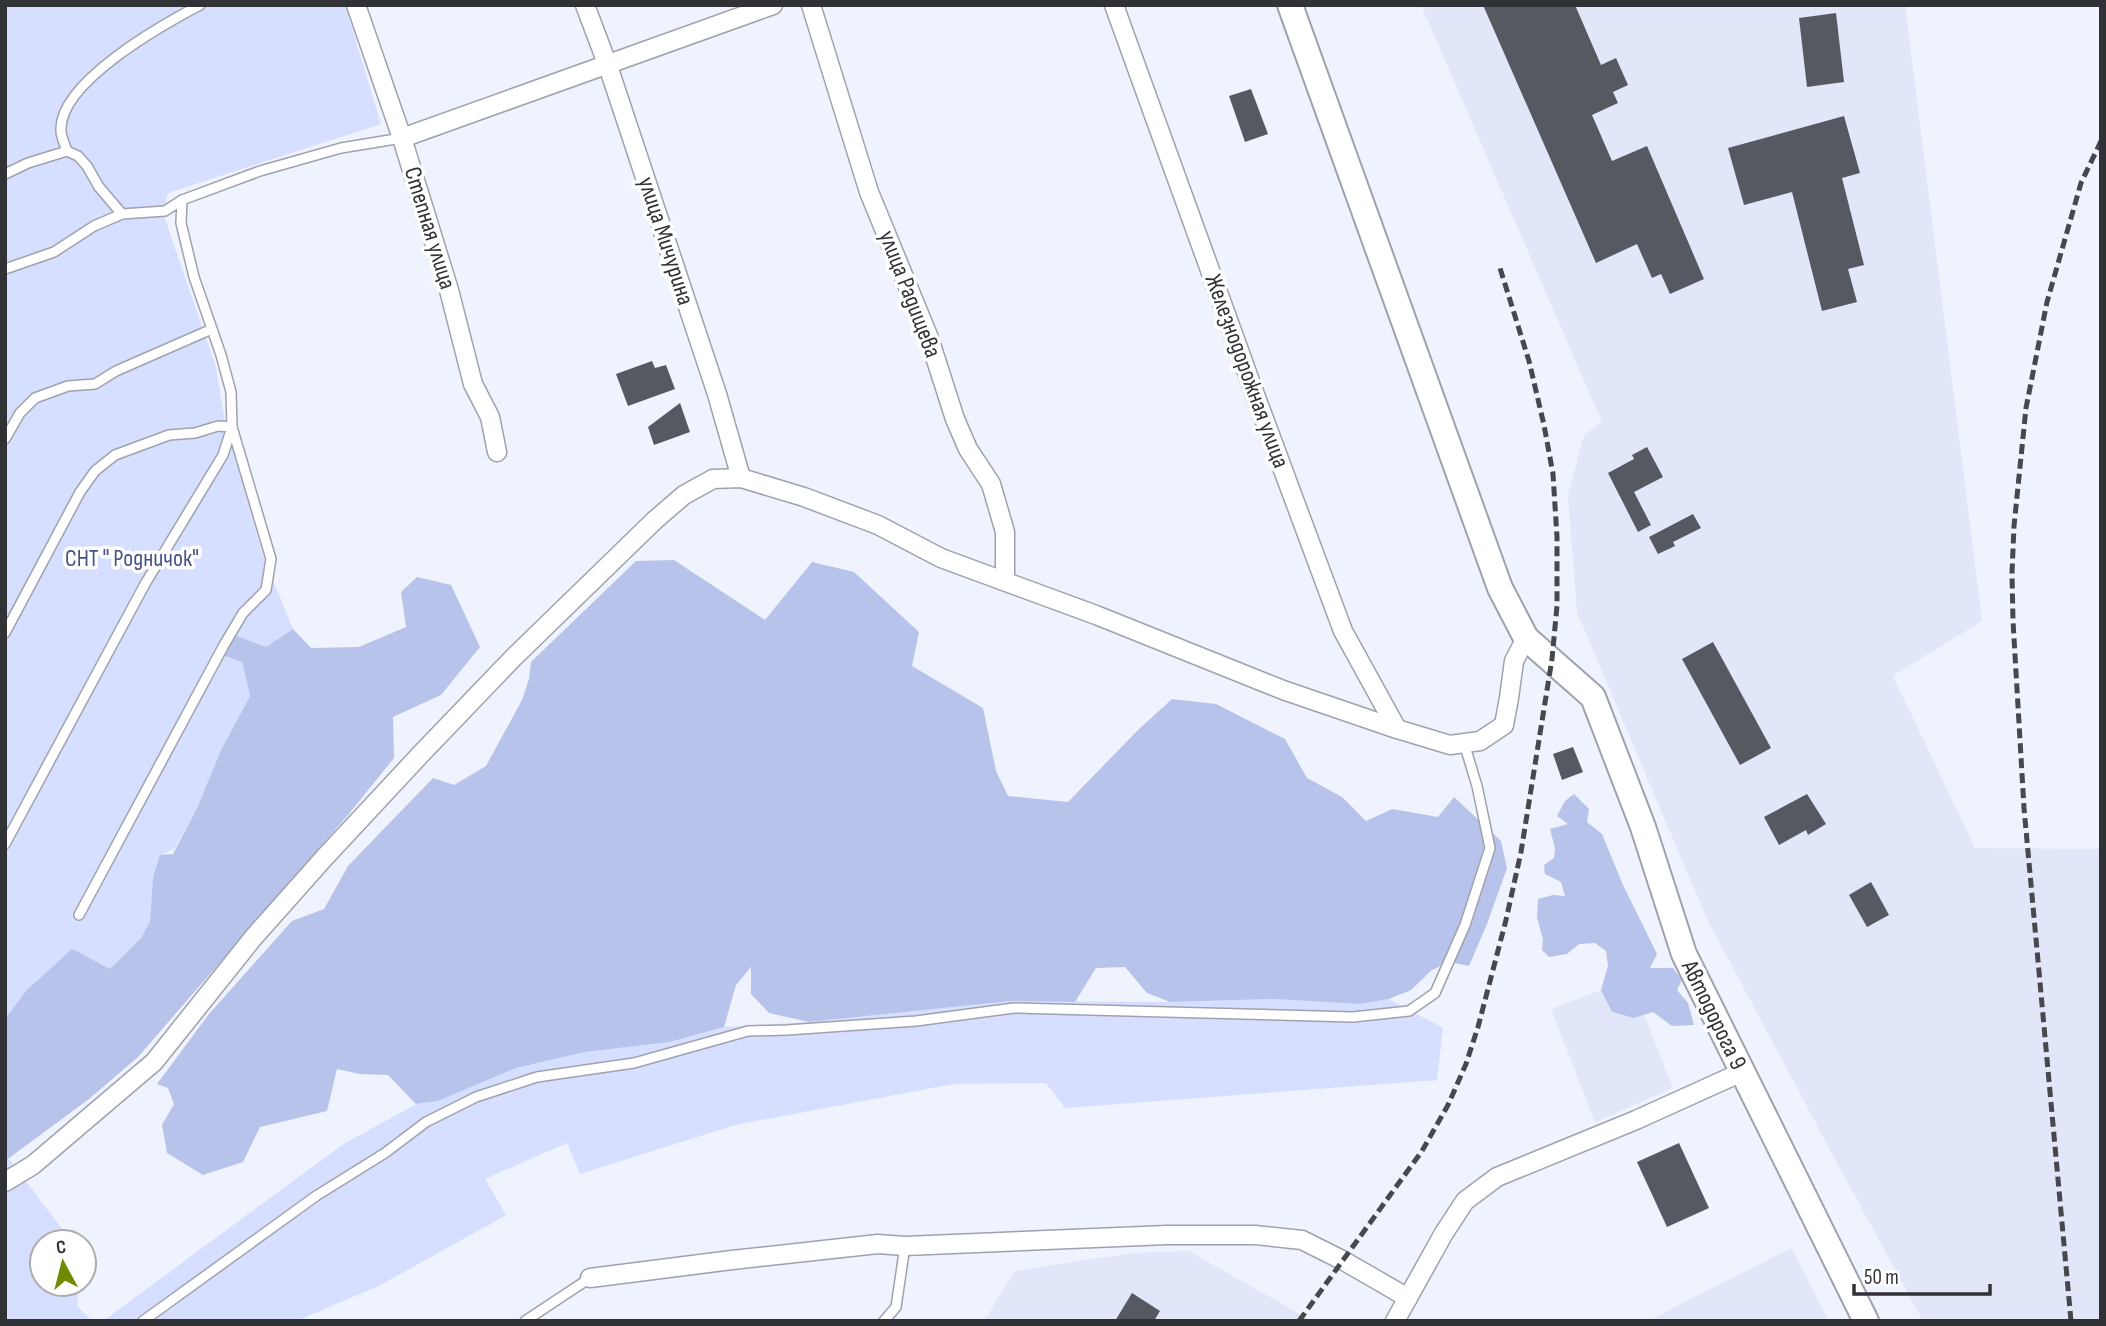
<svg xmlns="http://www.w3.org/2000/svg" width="2106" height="1326" font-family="'Sofia Sans Condensed',sans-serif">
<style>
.built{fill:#e1e7f9}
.green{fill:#d6dfff}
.forest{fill:#b7c3ea}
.building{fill:#565962}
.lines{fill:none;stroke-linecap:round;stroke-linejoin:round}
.lane-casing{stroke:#9fa2ad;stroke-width:12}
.street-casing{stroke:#9fa2ad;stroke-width:21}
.secondary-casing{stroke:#9fa2ad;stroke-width:28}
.lane{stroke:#fff;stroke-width:9}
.street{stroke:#fff;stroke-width:18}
.secondary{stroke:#fff;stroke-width:24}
.rail{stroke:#47484d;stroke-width:5;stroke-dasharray:10 5;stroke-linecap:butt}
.labels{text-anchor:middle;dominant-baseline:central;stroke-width:7;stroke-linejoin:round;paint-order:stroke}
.street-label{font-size:24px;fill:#313236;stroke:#fff}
.park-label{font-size:24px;fill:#455286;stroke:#fff}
</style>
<rect width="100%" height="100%" fill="#eff3fe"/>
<!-- built -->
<g class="built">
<path d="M1421 5H1905L1982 621 1893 676 1975 848 2101 849V1321H1923L1829 1148 1707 919 1577 612 1568 495 1584 435 1602 422Z"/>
<path d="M1601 990 1612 1012 1634 1018 1644 1015 1673 1088 1595 1122 1551 1009Z"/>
<path d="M1791 1248 1829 1321H1648Z"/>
<path d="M1189 1251 1312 1321H984L1015 1271 1132 1253Z"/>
</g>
<!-- green -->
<g class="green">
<path d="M5 5H345L381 124 168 193 163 213 216 367 224 416 262 553 293 629 266 647 224 655 242 662 250 696 221 750 198 806 175 848 160 856 153 877 150 921 141 938 110 969 26 991 5 1019Z"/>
<path d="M1274 999 1359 1004 1389 999 1443 1028 1437 1080 1065 1108 1046 1083 954 1084 735 1125 580 1174 567 1143 485 1179 506 1215 379 1286 296 1321H103L342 1145 416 1104 438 1101 516 1068 585 1052 670 1042 724 1027 809 1022 1011 1001 1170 1002Z"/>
<path d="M9 1159 72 1242H42V1284H79L77 1306 92 1321H5V1161Z"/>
</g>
<!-- forest -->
<g class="forest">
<path d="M674 560 765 620 812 562 854 572 919 632 912 666 983 708 996 771 1008 796 1068 802 1138 730 1172 699 1216 704 1285 739 1307 778 1342 797 1366 821 1392 809 1438 817 1454 797 1501 841 1507 868 1487 924 1469 966 1449 962 1432 970 1411 990 1389 999 1359 1004 1274 999 1170 1002 1147 993 1125 967 1096 968 1075 1002 1011 1001 809 1022 769 1013 751 994V967L736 985 724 1027 670 1042 585 1052 516 1068 438 1101 416 1104 388 1075 360 1074 337 1069 327 1111 260 1127 243 1162 203 1175 167 1153 162 1125 174 1104 168 1088 157 1084 209 1014 292 921 324 909 348 866 433 778 454 785 486 766 522 700 529 679 531 662 636 561Z"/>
<path d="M417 577 451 585 480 647 441 695 393 717 394 758 348 815 138 1057 89 1099 5 1161V1019L26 991 72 949 110 969 141 938 150 921 153 877 160 855 173 854 198 806 221 750 250 696 242 662 223 655 234 635 266 647 293 629 311 648 359 647 406 627 401 592Z"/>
<path d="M1574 794 1589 809 1587 822 1602 834 1623 885 1657 954 1650 968H1673L1682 980 1677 990 1688 1003 1694 1025 1672 1026 1653 1012 1634 1018 1612 1012 1601 990 1608 966 1606 951 1595 943 1579 944 1567 954 1549 957 1542 950 1543 939 1537 918 1538 899 1553 895 1565 896 1561 882 1545 874 1544 865 1554 858 1555 848 1550 829 1568 824 1557 816 1565 801Z"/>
</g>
<!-- building -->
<g class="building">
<path d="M1483 5H1575L1601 65 1616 58 1628 85 1613 92 1618 103 1592 115 1612 161 1647 146 1704 279 1670 294 1661 274 1652 278 1637 244 1596 263Z"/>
<path d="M1836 13 1844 82 1807 87 1799 18Z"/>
<path d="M1251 89 1268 134 1245 142 1229 96Z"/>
<path d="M1844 116 1860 173 1842 178 1864 265 1848 269 1857 302 1822 311 1792 192 1744 205 1728 148Z"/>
<path d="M652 361 655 368 666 365 675 389 628 406 616 374Z"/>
<path d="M680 403 690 432 654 445 648 427Z"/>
<path d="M1647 447 1663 477 1634 492 1651 525 1638 532 1608 473 1634 459 1632 455Z"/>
<path d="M1693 514 1701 528 1673 542 1675 546 1658 554 1649 537Z"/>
<path d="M1713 642 1771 748 1740 765 1682 659Z"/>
<path d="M1573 747 1583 772 1562 780 1553 754Z"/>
<path d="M1807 794 1826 824 1808 835 1806 830 1779 845 1764 817Z"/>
<path d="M1871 882 1889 915 1867 927 1849 895Z"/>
<path d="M1679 1143 1709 1208 1667 1227 1637 1162Z"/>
<path d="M1132 1293 1160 1311 1154 1321H1115Z"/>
</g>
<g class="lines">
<!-- lane casing -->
<g class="lane-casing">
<g id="lane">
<path d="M67 151C65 145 61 137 61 131 58 83 162 25 200 5"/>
<path d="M5 174 28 163 67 151 78 156 87 166 99 187 122 214"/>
<path d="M5 269 54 252 94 226 122 214 165 211 182 200 260 171 341 148 402 138"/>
<path d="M5 439 20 413 35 398 68 386 95 384 116 371 212 329"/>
<path d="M5 633 80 492 95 471 115 455 169 435 195 433 218 426 232 427 223 455 145 584 5 844"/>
<path d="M79 915 224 645 243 613 266 590 271 559 232 427 231 392 221 355 194 277 181 223 182 200"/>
<path d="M143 1321 316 1196 385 1153 426 1122 476 1097 537 1077 634 1063 748 1031 787 1030 916 1021 1014 1008 1353 1017 1409 1011 1435 993 1465 925 1490 848 1477 786 1464 743"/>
<path d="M525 1321 590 1278"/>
<path d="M884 1321 896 1307 905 1246"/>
</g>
</g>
<!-- street casing -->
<g class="street-casing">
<g id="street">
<path d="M356 5 402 138 449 290 473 384 490 417 497 452"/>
<path d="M585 5 608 66 717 394 741 478"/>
<path d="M811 5 869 192 929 338 955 419 968 449 991 484 1005 532V580"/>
<path d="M1114 5 1257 400 1343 631 1397 729"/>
<path d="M402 138 773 5"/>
<path d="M5 1182 33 1165 154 1062 253 938 325 857 419 756 513 658 655 520 684 495 713 479 741 478 804 497 878 525 941 558 1096 615 1283 690 1397 729 1450 745 1480 741 1504 725 1509 698 1514 661 1526 638"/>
<path d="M590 1278 732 1260 878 1244 905 1246 1167 1235H1255L1302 1240 1344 1261 1408 1298"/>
<path d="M1395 1321 1444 1233 1465 1201 1497 1177 1636 1120 1742 1072"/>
</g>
</g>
<!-- secondary casing -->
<g class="secondary-casing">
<path id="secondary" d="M1290 5 1500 588 1526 638 1593 697 1643 827 1684 954 1866 1321"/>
</g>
<!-- lane -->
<use href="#lane" class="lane"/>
<!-- street -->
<use href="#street" class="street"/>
<!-- secondary -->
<use href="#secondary" class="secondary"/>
<!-- rail -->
<g class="rail">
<path d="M1299 1321 1422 1151 1448 1105 1466 1064 1478 1027 1506 920 1521 852 1552 659 1557 606V537L1553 474 1544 425 1529 361 1500 268"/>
<path d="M2071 1321 2024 808 2013 621 2012 573 2014 526 2026 408 2047 302 2081 183 2101 141"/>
</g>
</g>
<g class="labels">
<!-- street labels -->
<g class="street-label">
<text transform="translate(430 228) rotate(73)">Степная улица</text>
<text transform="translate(666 241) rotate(72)">улица Мичурина</text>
<text transform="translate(910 294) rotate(69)">улица Радищева</text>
<text transform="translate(1247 371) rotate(70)">Железнодорожная улица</text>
<text transform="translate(1714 1015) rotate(64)">Автодорога 9</text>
</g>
<!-- park labels -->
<g class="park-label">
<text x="132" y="558">СНТ " Родничок"</text>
</g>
</g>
<!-- border -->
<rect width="2106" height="1326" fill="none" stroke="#313236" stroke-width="14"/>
<!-- north arrow -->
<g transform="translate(63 1263) rotate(353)"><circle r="33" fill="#ffffff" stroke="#adadaf" stroke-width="2"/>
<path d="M0-5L12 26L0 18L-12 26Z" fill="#718b00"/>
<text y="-10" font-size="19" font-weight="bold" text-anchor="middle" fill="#313236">С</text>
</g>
<!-- scale -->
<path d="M1854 1284v10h136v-10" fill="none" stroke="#313236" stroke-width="3.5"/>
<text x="1864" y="1284" font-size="21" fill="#313236" stroke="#ffffff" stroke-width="5" paint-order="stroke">50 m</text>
</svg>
